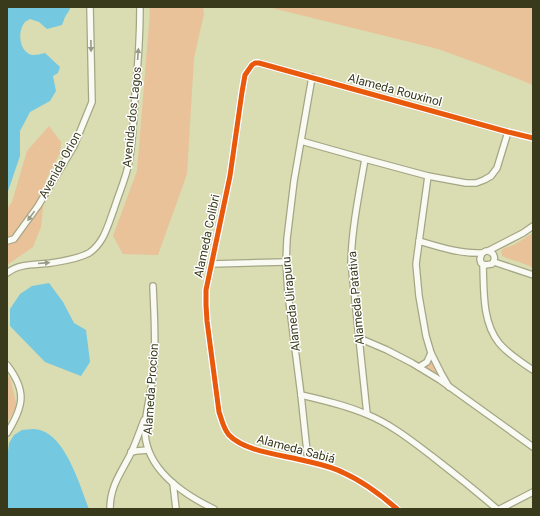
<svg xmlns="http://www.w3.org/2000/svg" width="540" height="516" font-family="Roboto,sans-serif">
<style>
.green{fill:#e9c299}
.water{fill:#74c8e0}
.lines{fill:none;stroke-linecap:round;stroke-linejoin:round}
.street-casing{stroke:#a5a684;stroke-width:8}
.street{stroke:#f9faf3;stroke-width:5.5}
.cycleway-casing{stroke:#fff;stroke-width:8}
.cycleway{stroke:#e8590c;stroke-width:5}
.oneway{fill:#999a87}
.labels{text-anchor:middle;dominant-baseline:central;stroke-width:3;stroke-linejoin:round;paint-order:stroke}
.street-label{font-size:12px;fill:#393a1b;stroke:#fff}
</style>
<rect width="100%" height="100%" fill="#dadcb2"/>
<!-- green -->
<g class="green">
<path d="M149 7H203L204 14 194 58 187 174 158 255 123 254 113 236 137 171 150 12Z"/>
<path d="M270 7H533V85L485 66 438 49 272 8Z"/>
<path d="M49 126 61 142 60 153 46 180 41 227 33 247 7 265V209L12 202 27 151Z"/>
<path d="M533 233V268C523 262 512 261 502 256L501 251 504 248 514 245Z"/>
<path d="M431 362 433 363 439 374 427 369 426 367Z"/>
<path d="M7 374 10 378 17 406 7 423Z"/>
</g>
<!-- water -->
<g class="water">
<path d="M7 7H70V9L65 17 62 25 47 29 39 22 30 19C29 20 26 21 25 22 17 31 19 52 32 55 36 55 42 54 45 53L60 67 58 73 53 76 56 91 50 101 30 112 20 131V156L7 194Z"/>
<path d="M49 283 63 302 74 323 86 330 90 362 81 376 45 362 10 326V309L20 294 32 286Z"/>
<path d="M33 429C37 429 41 430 45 432 68 444 80 486 89 509H7V461L9 443 14 435 22 430Z"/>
</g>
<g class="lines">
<!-- street casing -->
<g class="street-casing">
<g id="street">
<path d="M301 141 365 159 428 176 466 183H476L484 180 491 176 497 168 508 132"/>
<path d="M365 159C359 194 352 227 351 262L367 414"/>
<path d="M428 176 416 264 419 296 426 336 431 353 441 373 449 387"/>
<path d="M7 241 14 239 38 206 74 146 92 102 90 7"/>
<path d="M419 241C439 247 461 254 482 253"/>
<path d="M488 251C495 253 496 259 492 264L485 265 481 263 480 259 482 253 486 251H488L523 233 533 226"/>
<path d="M494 262 533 275"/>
<path d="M212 264 286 262"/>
<path d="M483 265C484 290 482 322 499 343 508 354 521 362 533 370"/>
<path d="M7 273C20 263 36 265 51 263 63 261 78 259 89 253 104 243 108 225 114 209 119 193 126 178 129 162 133 140 134 117 135 95 138 66 140 37 140 7"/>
<path d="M153 286C154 312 156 339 154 365 153 385 147 405 145 425 142 467 181 493 214 509"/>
<path d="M359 338 387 350 412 363 440 380 533 447"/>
<path d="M7 365C27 391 24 406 7 433"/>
<path d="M419 367 427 362 431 353"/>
<path d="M301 395C323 400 345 405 366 414 391 424 412 441 433 457 455 474 476 491 497 509"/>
<path d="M131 452 136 451 148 450"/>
<path d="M308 461 301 395 288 294 286 262 287 239 294 181 312 77"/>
<path d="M173 483 176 509"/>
<path d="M110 509C110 486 121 473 131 453 136 442 140 431 144 420"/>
<path d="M397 509C381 495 364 482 344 473 333 467 319 464 306 461 284 455 245 452 229 435 223 428 222 420 219 412L207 321 206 305V290L230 176 242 92 245 75 252 65 255 63H259L508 132 533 138"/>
<path d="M500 509 533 492"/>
</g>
</g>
<!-- street -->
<use href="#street" class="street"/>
<!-- cycleway casing -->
<g class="cycleway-casing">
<path id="cycleway" d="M397 509C381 495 364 482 344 473 333 467 319 464 306 461 284 455 245 452 229 435 223 428 222 420 219 412L207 321 206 305V290L230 176 242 92 245 75 252 65 255 63H259L508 132 533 138"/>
</g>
<!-- cycleway -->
<use href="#cycleway" class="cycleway"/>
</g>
<!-- one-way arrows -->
<defs><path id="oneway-solid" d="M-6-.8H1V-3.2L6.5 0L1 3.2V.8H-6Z"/></defs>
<g class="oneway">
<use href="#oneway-solid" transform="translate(91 46) rotate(89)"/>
<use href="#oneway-solid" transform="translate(138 54) rotate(-86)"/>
<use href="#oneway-solid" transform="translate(31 216) rotate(126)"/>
<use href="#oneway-solid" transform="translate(44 263) rotate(-5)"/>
</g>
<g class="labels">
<!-- street labels -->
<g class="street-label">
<text transform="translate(395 90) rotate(15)">Alameda Rouxinol</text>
<text transform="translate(132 117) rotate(-84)">Avenida dos Lagos</text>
<text transform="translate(60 165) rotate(-61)">Avenida Orion</text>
<text transform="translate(207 236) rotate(-78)">Alameda Colibri</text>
<text transform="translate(356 298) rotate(-95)">Alameda Patativa</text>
<text transform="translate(291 304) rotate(-96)">Alameda Uirapuru</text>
<text transform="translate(151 389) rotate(-86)">Alameda Procion</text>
<text transform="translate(296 449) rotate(15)">Alameda Sabiá</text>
</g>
</g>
<!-- border -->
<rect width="540" height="516" fill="none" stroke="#393a1b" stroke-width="16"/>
</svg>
